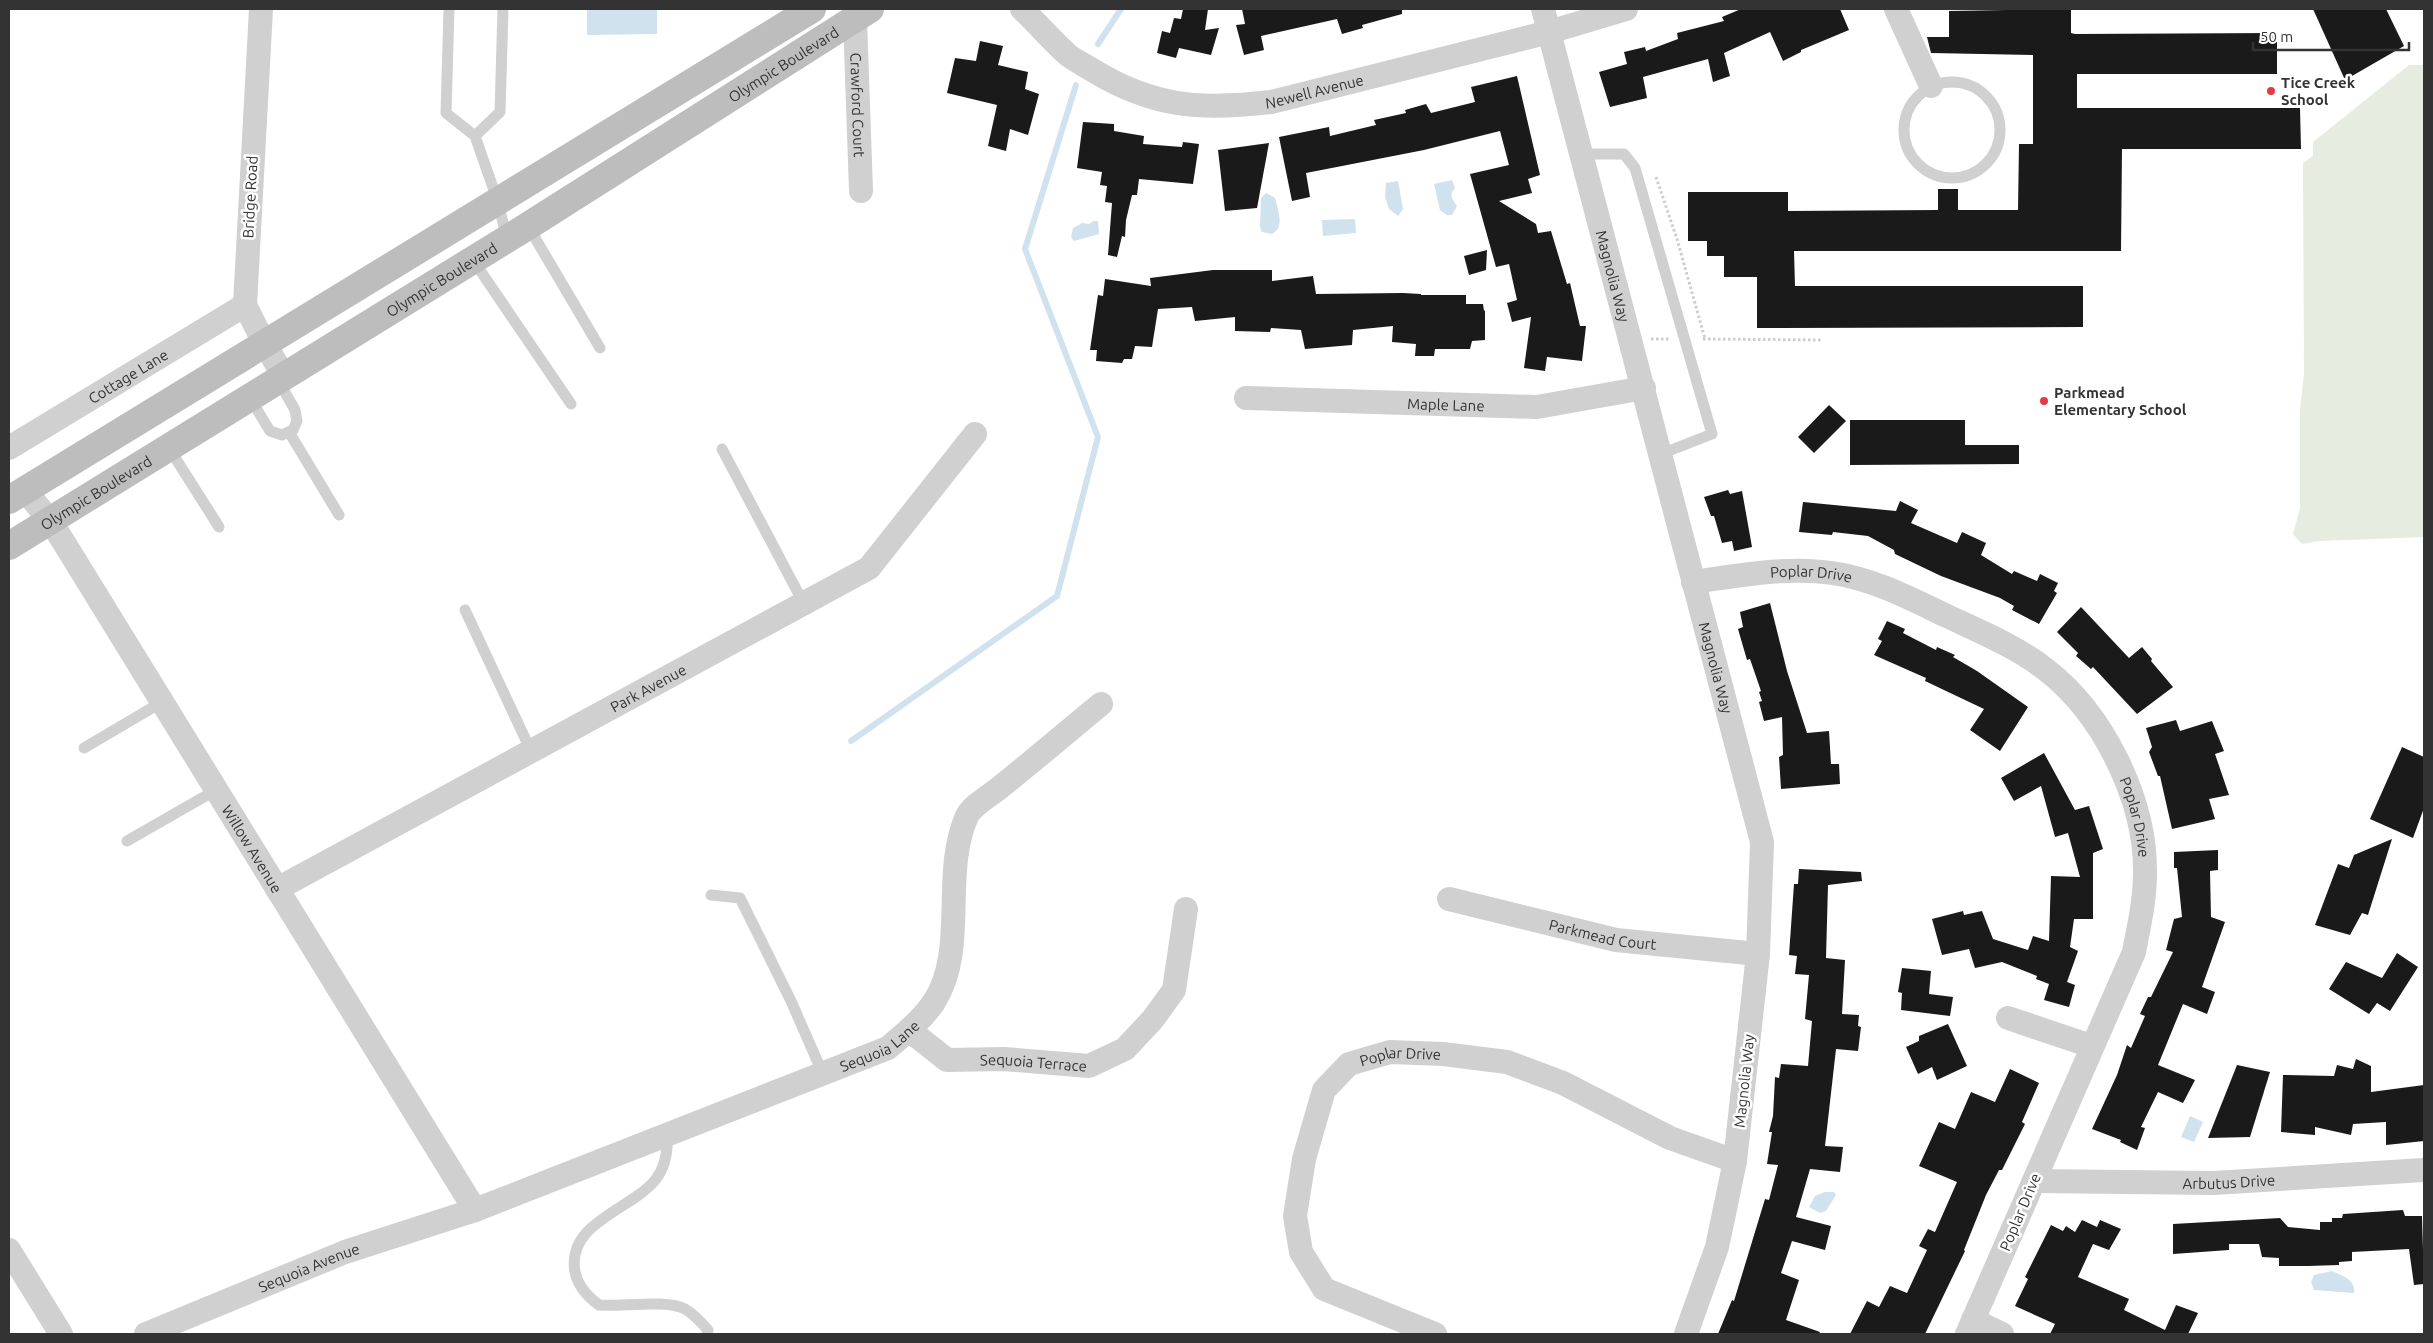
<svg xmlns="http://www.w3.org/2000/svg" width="2433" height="1343" font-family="Ubuntu,sans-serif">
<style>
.green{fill:#e6ecdf}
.water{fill:#cfe2ee}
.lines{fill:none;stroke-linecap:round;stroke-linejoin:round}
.stream{stroke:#cfe2ee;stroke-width:6}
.building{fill:#1a1a1a}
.path{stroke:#cdcdcd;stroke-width:3;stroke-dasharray:2.5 2.5;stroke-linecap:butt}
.service{stroke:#d0d0d0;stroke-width:11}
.minor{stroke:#d0d0d0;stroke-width:24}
.secondary{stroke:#bdbdbd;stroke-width:28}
.poi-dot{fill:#e63946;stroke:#fff;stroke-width:2}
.labels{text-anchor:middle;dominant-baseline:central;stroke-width:5;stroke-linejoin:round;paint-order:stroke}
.street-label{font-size:15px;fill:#333;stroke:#fff}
.poi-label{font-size:15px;font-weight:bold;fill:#333;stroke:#fff;text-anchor:start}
</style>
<rect width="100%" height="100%" fill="#fff"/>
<!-- green -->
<path class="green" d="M2409 65H2424V537L2319 541 2302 544 2293 534 2300 508V409L2304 374 2303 163 2313 156V142Z"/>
<!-- water -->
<g class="water">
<path d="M587 9H657V34L587 35Z"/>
<path d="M1452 180 1455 188C1448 196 1453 199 1457 206L1452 215H1447L1440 210 1434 184Z"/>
<path d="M1398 181 1403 209 1398 216 1389 209 1385 197 1386 183Z"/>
<path d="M1266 193 1275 198C1278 210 1285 228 1272 234L1262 232 1260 227 1261 198Z"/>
<path d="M1355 219 1356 233 1323 236 1322 220Z"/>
<path d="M1093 221H1098L1099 234 1074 241 1071 237 1073 228 1082 223 1089 224Z"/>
<path d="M2190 1116 2203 1122 2194 1142 2181 1137Z"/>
<path d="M1825 1192H1834L1836 1195 1826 1211 1820 1213 1809 1207 1815 1196Z"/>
<path d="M2332 1271C2343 1276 2356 1280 2354 1293L2314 1290 2311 1282 2314 1275Z"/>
</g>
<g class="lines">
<!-- stream -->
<g class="stream">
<path d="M1098 44 1121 9"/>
<path d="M851 741 1057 596 1098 437 1025 249 1076 85"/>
</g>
</g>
<!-- building -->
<g class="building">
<path d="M1183 9H1208L1205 30 1219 28 1211 55 1179 48 1176 58 1157 53 1162 31 1170 33 1174 18 1181 19Z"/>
<path d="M1242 9H1402V14L1362 25 1363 28 1342 34 1337 19 1261 36 1264 50 1244 55 1236 25 1245 24Z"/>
<path d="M1741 9H1840L1849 30 1801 50V52L1783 61 1770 32 1724 53 1730 76 1713 82 1708 59 1643 77 1647 98 1610 107 1599 72 1627 64 1624 52 1645 47 1646 51 1678 39 1677 33 1724 21 1722 17Z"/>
<path d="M2071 9V33L2075 34 2277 33V74H2077V108H2300L2301 149H2122L2121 251H1794L1795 286H2083V327L1757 328V277H1724V256H1707V241H1688V192H1788V211L1938 210V189H1958V210H2018L2019 144H2033V55L1931 53 1927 37H1949V11Z"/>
<path d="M2313 9H2386L2404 46 2345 80Z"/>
<path d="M980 41 1003 46 998 65 1028 72 1025 89 1039 94 1028 135 1010 129 1006 151 988 146 997 105 947 93 955 58 976 61Z"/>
<path d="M1517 76 1540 175 1528 179 1532 193 1499 201 1536 224 1538 233 1551 231 1567 284 1570 283 1580 326H1586L1582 361 1547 357 1545 371 1524 368 1531 317 1512 322 1507 303 1517 300 1509 264 1496 267 1470 174 1509 165 1500 131 1424 150 1306 173 1310 197 1292 201 1279 137 1329 127 1330 136 1376 125 1374 120 1406 113 1405 110 1426 104 1431 113 1475 102 1471 87Z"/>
<path d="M1083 122 1114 124V131L1144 136 1143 144 1182 147 1183 142 1199 144 1193 184 1139 179 1137 195H1132L1126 220 1125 237 1122 236 1117 257 1108 255 1112 203 1105 202 1107 186 1100 185 1102 172 1077 168Z"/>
<path d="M1269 143 1257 208 1225 211 1218 150Z"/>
<path d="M1487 250 1486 270 1469 275 1464 256Z"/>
<path d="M1213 270H1272V281L1313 276 1316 294 1403 293 1421 294V295H1466V304H1483L1484 311 1485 310V340L1472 341 1470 349H1435L1434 356H1415L1416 344 1392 342 1393 326 1353 330 1352 345 1305 349 1301 330 1271 328 1270 332 1235 331V317L1195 321 1192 307 1158 309 1152 347 1135 346 1132 359H1124L1122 363 1096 361 1097 350H1090L1098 295 1103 296 1105 279 1151 286 1150 278Z"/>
<path d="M1829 405 1846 421 1814 453 1798 437Z"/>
<path d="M1850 420H1965V445H2019V464L1850 465Z"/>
<path d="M1728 490 1730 494 1742 491 1752 547 1734 551 1732 541 1722 543 1714 516H1711L1704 497Z"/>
<path d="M1900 501 1918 510 1911 523 1957 543 1962 532 1986 543 1981 555 2012 574 2014 571 2037 581 2040 574 2058 583 2054 591 2057 593 2039 624 2012 610 2014 606 2000 598 1941 576 1895 554 1894 550 1868 536 1833 532 1832 535 1799 532 1803 502 1896 511Z"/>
<path d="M1770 603 1787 671 1807 733 1829 731 1831 764H1839L1840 784 1781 789 1779 757 1783 755 1782 717 1764 721 1759 702 1762 701 1759 692 1761 691 1750 659 1747 660 1738 629 1743 627 1740 612Z"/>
<path d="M2081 607 2129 658 2142 647 2152 659 2151 661 2173 687 2137 714 2093 667 2091 669 2076 656 2078 653 2057 632Z"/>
<path d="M1887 621 1905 629 1903 633 1936 650 1937 647 1955 655 1953 657 1977 671 2028 707 2000 751 1970 730 1984 709 1925 681 1926 678 1874 655 1882 641 1878 639Z"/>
<path d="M2176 720 2180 731 2212 721 2224 751 2215 754 2229 795 2209 799 2215 819 2172 829 2160 776H2158L2149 752 2152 747 2146 728Z"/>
<path d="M2402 747 2424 757V808L2413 838 2370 819Z"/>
<path d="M2044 753 2075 810 2089 806 2103 849 2093 853V919H2074L2070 947 2078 951 2067 982 2075 985 2069 1007 2044 1000 2049 984 2036 979 2037 976 2002 962 1975 968 1969 949 1942 955 1932 919 1963 911 1964 915 1982 911 1993 939 2028 950 2033 936 2049 941 2051 876 2080 877 2068 833 2055 837 2041 786 2014 801 2001 778Z"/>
<path d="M2392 839 2368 915 2362 913 2350 935 2315 925 2338 864 2349 868 2354 855Z"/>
<path d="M2218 850V870L2210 871 2211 917 2225 922 2202 987 2215 992 2207 1014 2183 1004 2158 1065 2195 1080 2183 1103 2158 1092 2141 1127 2145 1128 2137 1150 2120 1142 2121 1140 2092 1129 2117 1075 2127 1045 2131 1048 2145 1016 2140 1014 2148 997H2151L2173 952 2166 950 2174 919 2182 917 2177 868H2174V852Z"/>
<path d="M1799 869 1861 872 1862 881 1828 885 1826 958 1845 960 1842 1014 1859 1015 1858 1026 1861 1027 1858 1051 1836 1049 1825 1146 1843 1147 1840 1172 1810 1169 1796 1217 1831 1226 1825 1250 1792 1241 1781 1273 1799 1280 1786 1320 1820 1332 1819 1334H1718L1732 1300 1734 1301 1765 1199 1769 1200 1778 1165 1767 1164 1772 1132H1769L1773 1116 1775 1077 1779 1078 1781 1064 1808 1066 1812 1021 1805 1019 1809 975 1795 974 1797 956 1789 955 1794 884H1798Z"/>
<path d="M2397 953 2418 967 2390 1011 2377 1003 2369 1014 2329 989 2346 962 2382 978Z"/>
<path d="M1902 968 1931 971 1929 994 1953 997 1950 1016 1901 1010 1902 993 1898 992Z"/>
<path d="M1948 1024 1967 1066 1937 1080 1932 1067 1918 1074 1906 1047 1919 1041V1036Z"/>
<path d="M2356 1059 2371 1066V1092L2424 1085V1141L2386 1145V1122L2353 1124 2351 1135 2315 1127V1135L2281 1132 2283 1075 2334 1076 2337 1065 2353 1069Z"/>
<path d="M2237 1065 2270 1072 2250 1137 2208 1138Z"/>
<path d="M2010 1069 2039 1083 2022 1122 2025 1124 2002 1170H1999L1986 1195 1964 1250 1965 1251 1925 1334H1850L1867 1301 1879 1307 1890 1286 1907 1293 1927 1250 1919 1246 1928 1229 1935 1232 1957 1182 1919 1166 1939 1122 1955 1129 1971 1092 1995 1102Z"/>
<path d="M2403 1210 2405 1216H2422L2424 1284 2414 1285 2409 1249 2352 1252V1261L2339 1262V1265L2308 1266H2279V1258L2262 1257 2259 1244H2229V1250L2173 1254V1224L2280 1218 2288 1227 2320 1230V1222H2332V1218H2342L2343 1214Z"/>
<path d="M2082 1220 2097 1227 2100 1220 2121 1229 2109 1250 2093 1244 2078 1277 2129 1299 2124 1310 2165 1330 2176 1305 2198 1313 2188 1334H2050L2055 1324 2015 1306 2028 1279 2025 1277 2051 1225 2063 1231 2066 1226 2075 1232Z"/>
</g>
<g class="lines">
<!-- path -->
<g class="path">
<path d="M1656 177 1677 239 1705 339"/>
<path d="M1651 339H1670"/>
<path d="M1703 339 1823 340"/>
</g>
<!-- service -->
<g class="service">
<path d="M449 9 446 113 475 136 498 202 507 239"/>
<circle cx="1952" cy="130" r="48"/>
<path d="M475 136 500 112 503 9"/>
<path d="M1581 154H1624L1635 168 1712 434 1661 454"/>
<path d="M528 226 600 348"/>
<path d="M473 260 571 404"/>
<path d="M250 398 270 431 282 435 293 430 297 421 295 410 278 380"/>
<path d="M289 432 339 515"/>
<path d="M169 448 219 527"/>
<path d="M722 449 804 604"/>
<path d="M465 610 531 751"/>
<path d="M84 748 162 702"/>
<path d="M127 841 216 790"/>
<path d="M711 895 740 898 791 1001 823 1074"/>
<path d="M667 1135C668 1150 665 1167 656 1179 632 1210 566 1222 575 1272 578 1286 588 1297 599 1305 621 1307 667 1299 685 1309 694 1314 701 1322 708 1330L707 1334"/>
</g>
<!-- minor -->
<g class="minor">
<path d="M261 9 245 305 265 345 284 376"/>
<path id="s1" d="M1022 9C1038 24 1052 41 1068 55 1076 61 1086 66 1094 71 1155 108 1203 110 1271 102L1549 32 1626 9"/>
<path id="s2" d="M1543 9 1762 842 1758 954 1735 1161 1717 1247 1686 1334"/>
<path d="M1896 9 1931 86"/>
<path id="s3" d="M855 19 861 191"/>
<path id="s4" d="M1246 398 1537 407 1644 388"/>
<path id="s5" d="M9 448 245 305"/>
<path id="s6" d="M25 490 50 521 63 541 475 1210"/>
<path id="s7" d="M1693 582C1738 576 1787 566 1832 573 1874 579 1911 599 1949 617 1979 631 2019 648 2045 669 2103 713 2146 800 2145 873 2145 900 2139 926 2134 952L1967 1334"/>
<path id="s8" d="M277 889 869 568 975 434"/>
<path id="s9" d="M1449 899 1616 940 1758 954"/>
<path d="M2008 1018 2091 1046"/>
<path id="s10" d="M909 1030 947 1060 1004 1059 1089 1066 1125 1049 1153 1019 1174 990 1186 909"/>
<path id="s11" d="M2034 1181 2214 1183 2424 1170"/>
<path d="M9 1250 61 1334"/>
<path d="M1973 1320 2002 1334"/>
<path id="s12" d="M146 1334 345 1252 475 1210 888 1048C904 1034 922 1020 934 1002 968 949 941 874 967 816 972 806 989 796 998 789 1033 761 1067 732 1101 704"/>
<path id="s13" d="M1435 1334 1324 1289 1301 1252 1295 1216 1304 1159 1324 1090 1349 1064 1390 1052 1443 1054 1507 1062 1563 1083 1670 1138 1735 1161"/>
</g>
<!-- secondary -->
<g class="secondary">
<path d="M9 500 812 9"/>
<path id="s14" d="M9 546 528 226 870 9"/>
</g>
</g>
<!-- markers -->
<g class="poi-dot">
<circle cx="2271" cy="91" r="5"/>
<circle cx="2044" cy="401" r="5"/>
</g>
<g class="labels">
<!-- street labels -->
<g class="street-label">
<text stroke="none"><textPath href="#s14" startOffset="912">Olympic Boulevard</textPath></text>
<text stroke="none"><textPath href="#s1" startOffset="324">Newell Avenue</textPath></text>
<text stroke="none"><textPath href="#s3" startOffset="86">Crawford Court</textPath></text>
<text transform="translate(250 197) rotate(-87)">Bridge Road</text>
<text stroke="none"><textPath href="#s2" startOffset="276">Magnolia Way</textPath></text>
<text stroke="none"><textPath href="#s14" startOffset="508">Olympic Boulevard</textPath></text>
<text stroke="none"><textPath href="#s5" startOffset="139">Cottage Lane</textPath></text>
<text stroke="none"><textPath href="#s4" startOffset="200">Maple Lane</textPath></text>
<text stroke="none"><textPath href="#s14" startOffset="102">Olympic Boulevard</textPath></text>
<text stroke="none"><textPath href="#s7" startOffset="119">Poplar Drive</textPath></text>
<text stroke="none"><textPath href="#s2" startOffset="681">Magnolia Way</textPath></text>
<text stroke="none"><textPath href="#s8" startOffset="422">Park Avenue</textPath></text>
<text stroke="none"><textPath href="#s7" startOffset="552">Poplar Drive</textPath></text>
<text stroke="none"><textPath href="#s6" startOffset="425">Willow Avenue</textPath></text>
<text stroke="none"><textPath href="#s9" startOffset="158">Parkmead Court</textPath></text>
<text stroke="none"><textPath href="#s12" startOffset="789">Sequoia Lane</textPath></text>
<text stroke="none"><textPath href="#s13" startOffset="418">Poplar Drive</textPath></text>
<text stroke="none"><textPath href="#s10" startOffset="135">Sequoia Terrace</textPath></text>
<text transform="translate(1744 1081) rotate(-84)">Magnolia Way</text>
<text stroke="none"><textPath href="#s11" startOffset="195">Arbutus Drive</textPath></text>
<text transform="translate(2020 1212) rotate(-67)">Poplar Drive</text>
<text stroke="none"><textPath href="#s12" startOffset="176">Sequoia Avenue</textPath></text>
</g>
<!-- poi labels -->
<g class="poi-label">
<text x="2281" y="82">Tice Creek<tspan x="2281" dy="17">School</tspan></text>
<text x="2054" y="392">Parkmead<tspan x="2054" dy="17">Elementary School</tspan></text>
</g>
</g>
<!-- border -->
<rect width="2433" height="1343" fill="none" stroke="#333333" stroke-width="20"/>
<!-- scale -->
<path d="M2253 42v8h156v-8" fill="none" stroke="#333333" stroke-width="2.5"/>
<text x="2260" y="42" font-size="15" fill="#333333" stroke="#ffffff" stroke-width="4" paint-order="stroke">50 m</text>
</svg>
